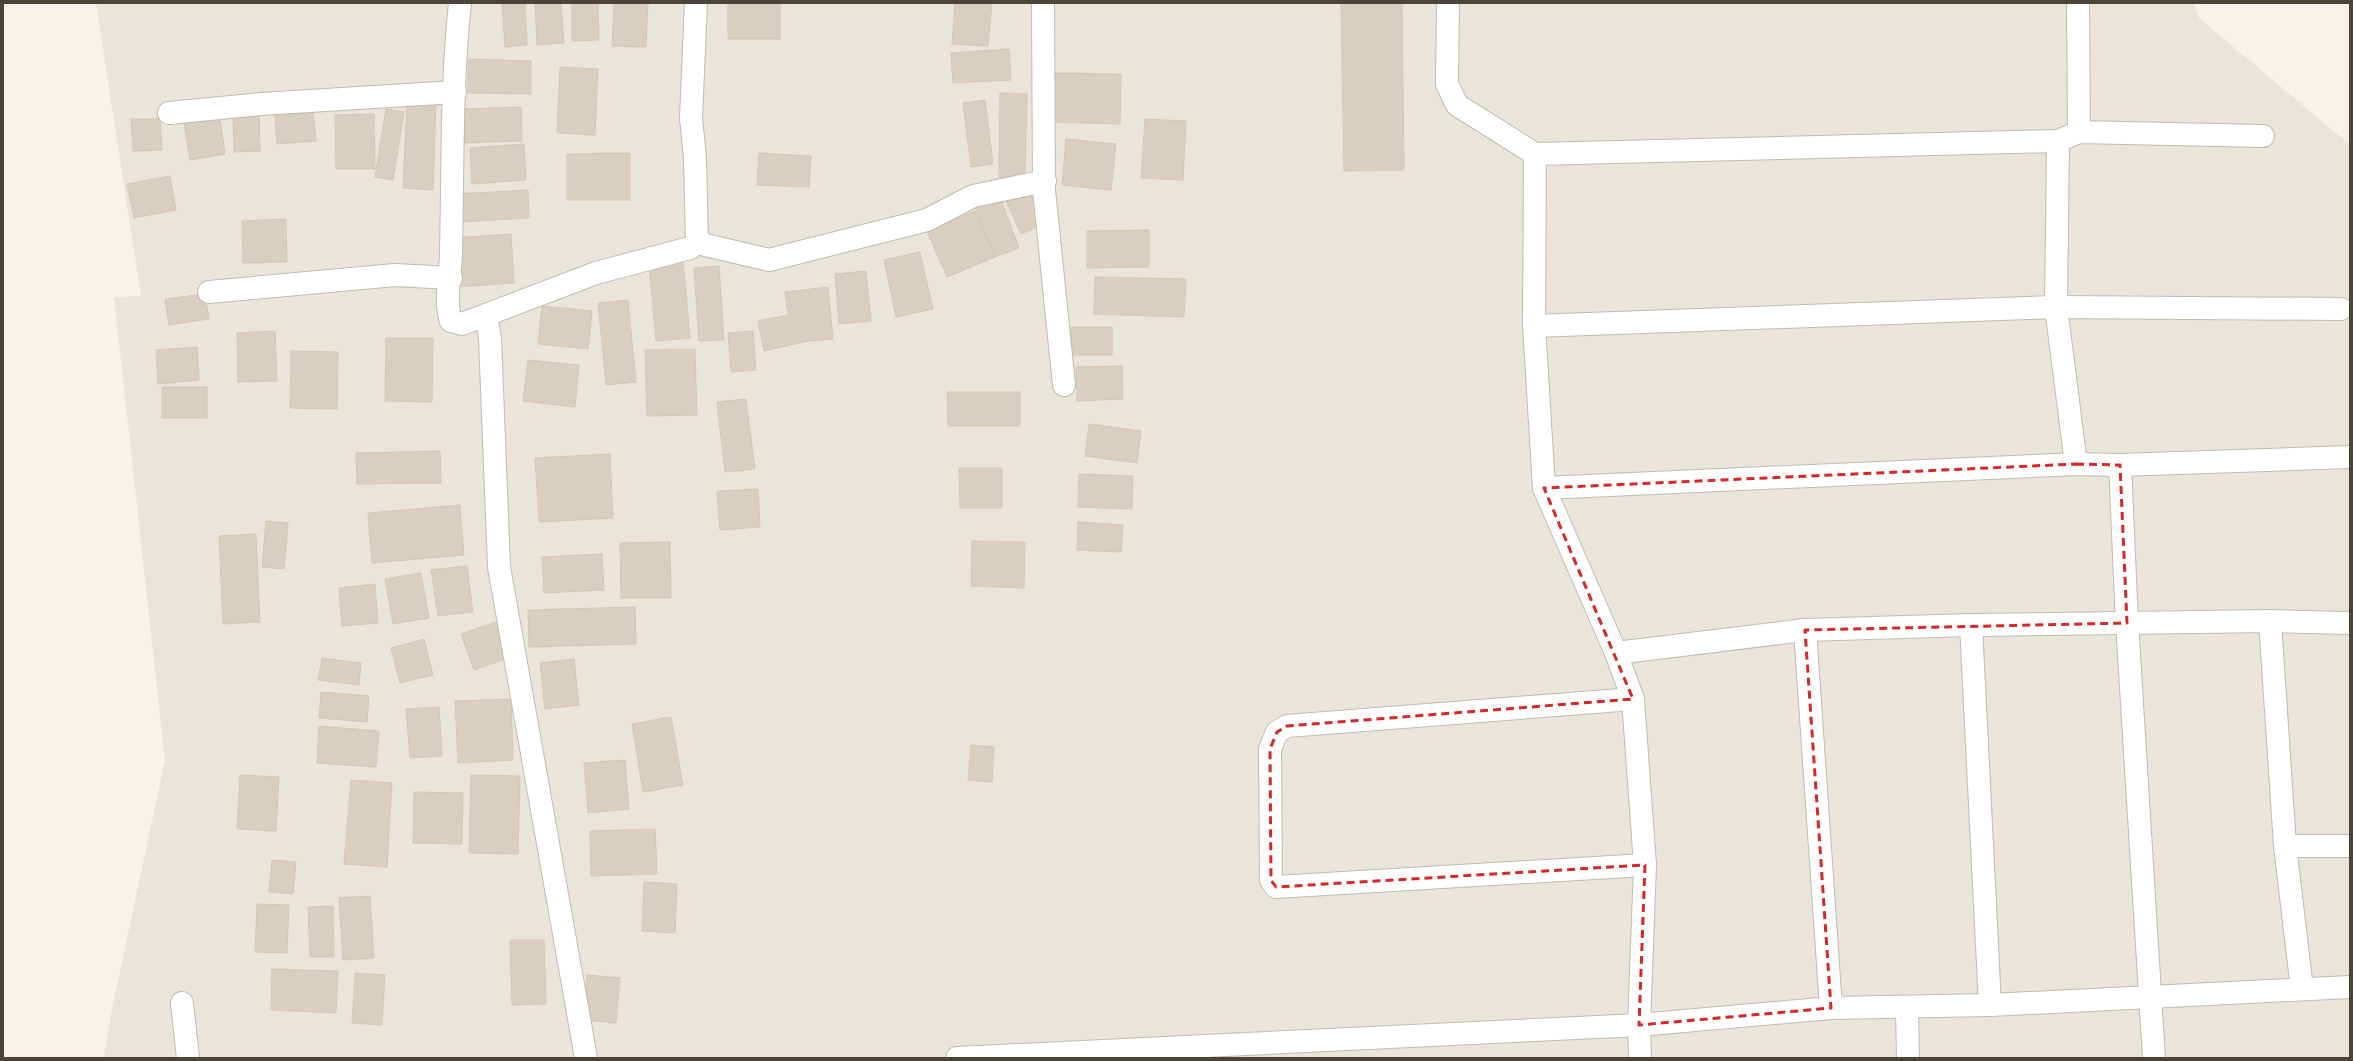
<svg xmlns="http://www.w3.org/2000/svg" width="2353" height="1061" font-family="'Alegreya Sans',sans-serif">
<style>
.residential{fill:#eae5da}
.building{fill:#d8cfc1;stroke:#d3c7b4}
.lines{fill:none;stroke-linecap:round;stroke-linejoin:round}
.minor-casing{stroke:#c2bbae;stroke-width:24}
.minor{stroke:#fff;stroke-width:22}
.marked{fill:none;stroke:#d62828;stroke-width:3;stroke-dasharray:8 5;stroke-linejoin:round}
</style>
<rect width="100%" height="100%" fill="#f6f3ec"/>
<!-- residential -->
<path class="residential" d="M96 3H2194L2199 18 2350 145V1058H104L111 1014 165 760 114 297 141 296Z"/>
<!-- building -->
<g class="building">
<path d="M502 3H525L527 45 505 47Z"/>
<path d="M535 3H561L564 43 537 45Z"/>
<path d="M572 3H598L599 40 572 41Z"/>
<path d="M614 3H648L646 47 612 46Z"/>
<rect x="728" y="3" width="52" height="36"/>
<path d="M955 3H992L988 46 952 44Z"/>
<path d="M1341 3H1402L1404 170 1344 171Z"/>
<path d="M1009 49 1011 80 953 83 951 53Z"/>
<path d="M468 59 531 61V94L468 93Z"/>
<path d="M560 67 598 69 595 135 557 133Z"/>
<path d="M1052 73 1121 74 1120 124 1051 122Z"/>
<path d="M1000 93 1027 94 1025 178 999 177Z"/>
<path d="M985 100 993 164 971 167 963 103Z"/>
<path d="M407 102 436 103 433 190 403 188Z"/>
<path d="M521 107 522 141 463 143 462 109Z"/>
<path d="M386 109 404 112 393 180 375 177Z"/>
<path d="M259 111 260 151 234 152 233 112Z"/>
<path d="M219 112 225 154 190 160 183 117Z"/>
<path d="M313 112 316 141 277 144 275 115Z"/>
<path d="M374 114 375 169H336L335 115Z"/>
<path d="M131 119H160L162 150 133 151Z"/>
<path d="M1145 119 1186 121 1183 180 1141 178Z"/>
<path d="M1066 139 1116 144 1111 190 1062 185Z"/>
<path d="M524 144 526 180 472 184 470 148Z"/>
<path d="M630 153V200H567V154Z"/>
<path d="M759 153 811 156 809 187 757 185Z"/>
<path d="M170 176 176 210 134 218 127 184Z"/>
<path d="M1027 186 1044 224 1021 234 1004 196Z"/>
<path d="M528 190 529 218 460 222 458 194Z"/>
<path d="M1000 197 1019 248 995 257 975 207Z"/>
<path d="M975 211 995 257 947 277 927 231Z"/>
<path d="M286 219 287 262 243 263 242 221Z"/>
<path d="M1149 230V267L1087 268V231Z"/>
<path d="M511 234 514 283 456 287 453 238Z"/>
<path d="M920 252 933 309 896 317 884 260Z"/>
<path d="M683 261 690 338 656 341 649 264Z"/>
<path d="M719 266 724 340 699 341 694 268Z"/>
<path d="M866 271 871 321 839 324 835 274Z"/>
<path d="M1095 277 1186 279 1184 317 1094 314Z"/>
<path d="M828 287 833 339 809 341 764 351 758 321 788 315 785 292Z"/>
<path d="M205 294 209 319 169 325 165 299Z"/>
<path d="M628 300 636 382 606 385 598 303Z"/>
<path d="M542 306 592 311 588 349 538 344Z"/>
<rect x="1071" y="327" width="41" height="28"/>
<path d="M275 331 277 381 238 382 237 333Z"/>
<path d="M753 331 756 370 731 372 728 333Z"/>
<path d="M386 338H433L432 402 385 401Z"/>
<path d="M197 347 199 380 158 384 156 350Z"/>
<path d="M695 349 697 415 647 416 645 350Z"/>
<path d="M291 351 338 352 337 409 290 408Z"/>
<path d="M528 360 579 365 575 407 523 401Z"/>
<path d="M1122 366 1123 399 1077 401 1076 367Z"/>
<rect x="162" y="387" width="45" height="31"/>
<path d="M947 392H1020V426H948Z"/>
<path d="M746 399 755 469 725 472 717 402Z"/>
<path d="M1089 424 1141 431 1137 463 1085 456Z"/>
<path d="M440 451 441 483 357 484 356 453Z"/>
<path d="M610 454 613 518 539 522 535 458Z"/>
<path d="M959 468H1002V508H960Z"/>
<path d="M1079 474 1133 476 1132 509 1078 507Z"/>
<path d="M758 489 760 527 720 530 717 491Z"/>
<path d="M460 505 464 555 372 563 368 513Z"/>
<path d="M266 521 288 523 284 569 262 567Z"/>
<path d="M1078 522 1123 525 1121 552 1077 550Z"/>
<path d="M256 534 260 622 223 624 219 536Z"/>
<path d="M972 541 1025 542 1024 588 971 586Z"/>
<path d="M670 542 671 598H621L620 543Z"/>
<path d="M602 554 604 590 544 593 542 557Z"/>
<path d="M467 566 473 612 438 616 431 570Z"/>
<path d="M421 573 429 618 393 624 385 579Z"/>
<path d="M375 584 378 623 342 626 339 588Z"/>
<path d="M635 607 636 644 529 647 528 610Z"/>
<path d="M496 622 508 658 474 670 461 634Z"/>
<path d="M424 639 433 675 400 683 391 648Z"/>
<path d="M322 658 361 663 359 685 318 680Z"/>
<path d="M574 659 579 705 545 709 540 663Z"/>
<path d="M321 692 369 696 367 722 319 718Z"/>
<path d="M511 699 513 760 458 763 455 701Z"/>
<path d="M439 707 442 756 410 758 406 709Z"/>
<path d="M671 717 683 785 643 792 632 724Z"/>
<path d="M319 726 379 731 376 767 317 763Z"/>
<path d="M971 745 994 747 992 782 968 780Z"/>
<path d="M625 760 629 809 588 813 584 763Z"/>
<path d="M240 775 279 777 276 831 237 829Z"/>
<path d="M471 775 520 776 518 854 469 853Z"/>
<path d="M351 780 392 783 387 867 344 864Z"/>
<path d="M414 792 463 793 462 844 413 843Z"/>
<path d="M655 829 657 874 591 876 590 831Z"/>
<path d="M272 860 296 862 293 894 269 892Z"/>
<path d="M644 882 677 884 675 933 642 931Z"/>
<path d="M370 896 374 958 343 960 339 898Z"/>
<path d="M257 904 289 905 287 953 255 952Z"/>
<path d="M333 906 334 957H310L308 907Z"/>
<path d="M510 940H544L546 1004 512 1005Z"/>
<path d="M272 969 338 971 336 1013 271 1010Z"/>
<path d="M355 973 385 975 382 1025 352 1023Z"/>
<path d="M587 975 620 978 616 1023 583 1020Z"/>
</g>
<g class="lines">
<!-- minor casing -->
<g class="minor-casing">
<g id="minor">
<path d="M460 3C451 85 453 169 451 252 451 272 444 303 451 321L462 324 596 273 690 248 697 243 769 260 927 220 973 196 1045 181"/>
<path d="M696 3 691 118 695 158 697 243"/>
<path d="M1043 3 1044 190 1064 385"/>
<path d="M1448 3 1447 84 1457 105 1535 154 1534 326 1544 488 1616 653 1633 699 1645 865 1639 1025 1640 1058"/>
<path d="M2078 3 2079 132"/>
<path d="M169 113 261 104 455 92"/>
<path d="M2058 141 2056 307 2076 464"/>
<path d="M1535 154 2058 141 2079 132 2263 136"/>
<path d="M209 292 395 275 451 278"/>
<path d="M486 316 490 338 499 567 586 1058"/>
<path d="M1534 326 2056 307 2341 309"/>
<path d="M2120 465 2127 623 2154 1058"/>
<path d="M1544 488 2076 464 2120 465 2350 457"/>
<path d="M2270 621 2285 846 2302 989"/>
<path d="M1971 625 1990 1005"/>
<path d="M1805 630 1831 1008"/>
<path d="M1616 653 1805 630 1971 625 2270 621 2350 623"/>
<path d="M1633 699 1287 726 1277 732 1270 749 1271 880 1276 887 1645 865"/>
<path d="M2285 846H2350"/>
<path d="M182 1003 188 1058"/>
<path d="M1907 1008 1908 1058"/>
<path d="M957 1058 1639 1025 1831 1008 1990 1005 2350 987"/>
</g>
</g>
<!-- minor -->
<use href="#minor" class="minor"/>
</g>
<!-- marked area -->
<path class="marked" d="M2076 464 2120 465 2127 623 1805 630 1831 1008 1639 1025 1645 865 1276 887 1271 880 1270 749 1277 732 1287 726 1633 699 1544 488Z"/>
<!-- border -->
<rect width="2353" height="1061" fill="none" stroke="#4b4439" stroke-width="8"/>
</svg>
